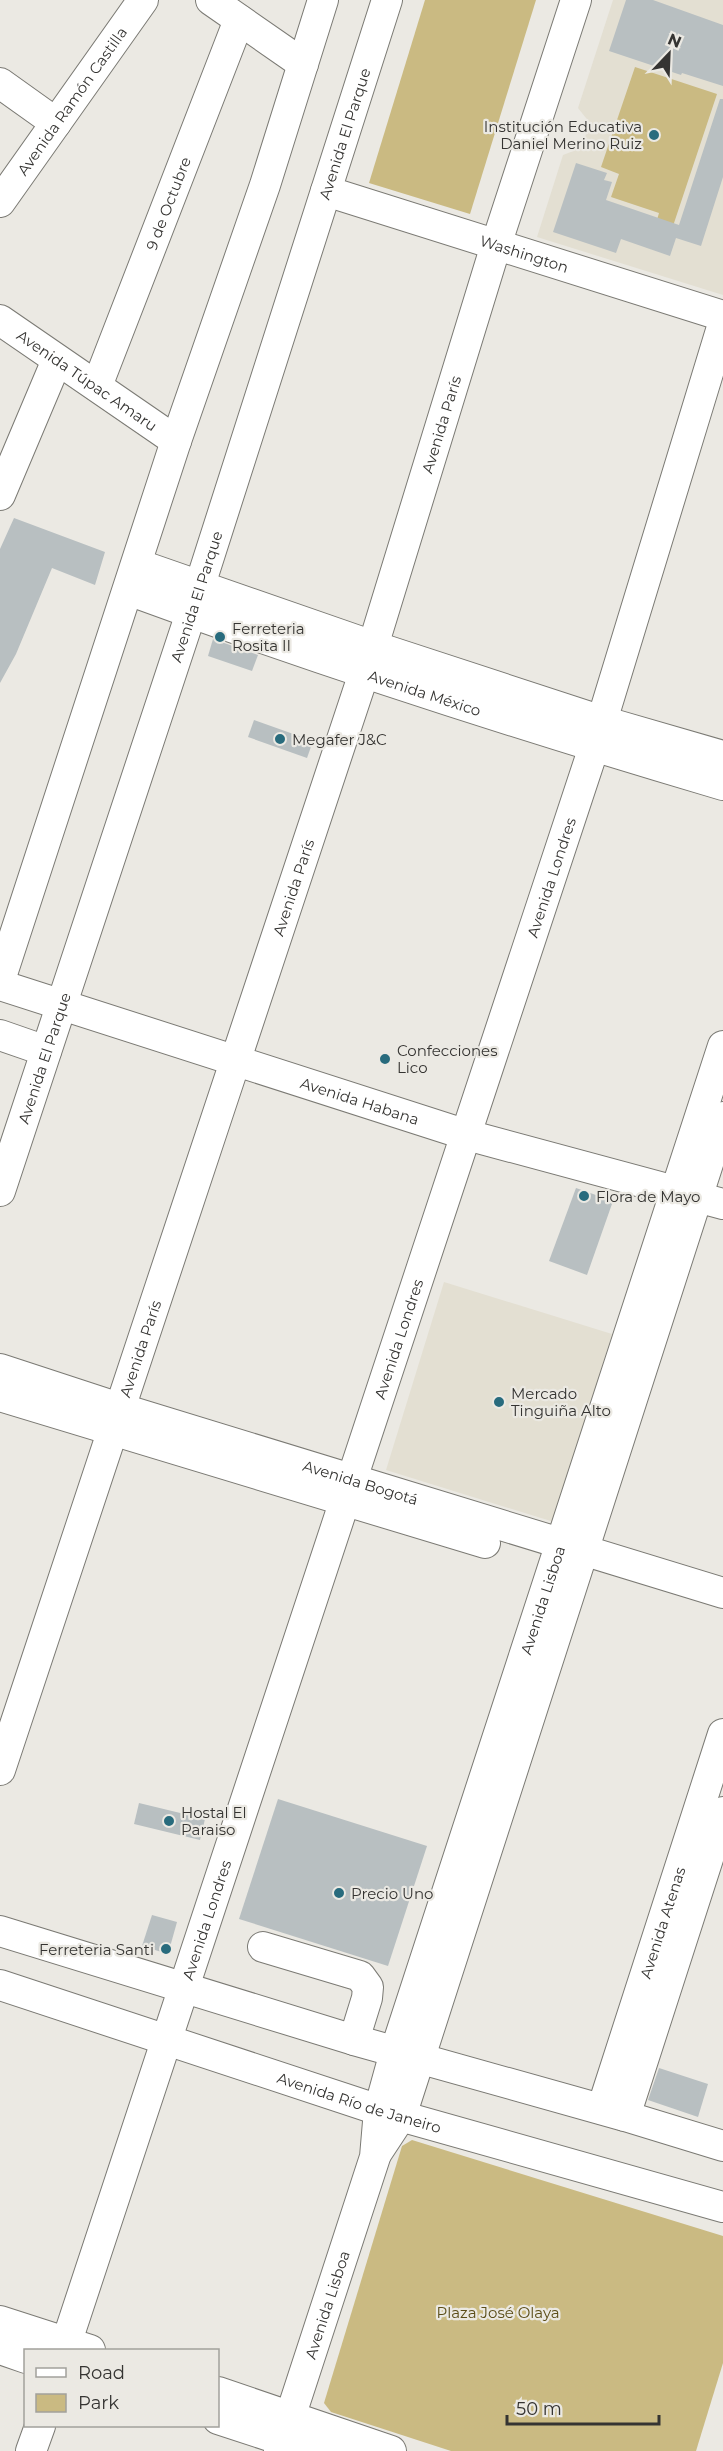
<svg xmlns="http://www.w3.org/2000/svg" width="723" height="2451" font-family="Montserrat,sans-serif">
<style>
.built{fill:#e3dfd2}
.green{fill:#caba82}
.building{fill:#b8bfc1}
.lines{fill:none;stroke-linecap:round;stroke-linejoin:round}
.minor-casing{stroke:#7b7a74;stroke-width:32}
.minor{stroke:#fff;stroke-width:30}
.poi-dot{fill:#286b7d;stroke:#ebe9e3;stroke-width:2}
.labels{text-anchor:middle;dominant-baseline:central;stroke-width:4.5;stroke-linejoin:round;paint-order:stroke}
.street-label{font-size:15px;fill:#353432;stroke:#ebe9e3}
.poi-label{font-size:15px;fill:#353432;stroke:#ebe9e3;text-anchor:start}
.park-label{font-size:15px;fill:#5b4d17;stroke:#ebe9e3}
</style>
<rect width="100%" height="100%" fill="#ebe9e3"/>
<!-- built -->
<g class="built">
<path d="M613 0H723V295L537 237 563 155 581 148 590 123 578 108Z"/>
<path d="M444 1282 612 1334 554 1522 386 1470Z"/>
</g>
<!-- green -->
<g class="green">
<path d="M425 0H536L470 214 369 183Z"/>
<path d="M635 67 717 94 670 235 654 230 659 213 611 197 619 174 601 167Z"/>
<path d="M412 2140 723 2236V2363L696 2451H451L331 2412 324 2403 402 2146Z"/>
</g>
<!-- building -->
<g class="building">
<path d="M626 0H653L723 25V86L682 73 681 75 609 51Z"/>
<path d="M720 99H723V177L701 246 676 238 670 256 621 239 616 253 553 232 576 163 607 173 604 180 612 182 606 200 679 225Z"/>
<path d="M14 518 105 552 95 585 52 568 16 654 0 683V549Z"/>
<path d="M213 639 258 655 252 671 208 656Z"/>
<path d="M254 720 313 741 307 758 248 737Z"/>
<path d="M576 1188 613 1201 587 1275 549 1261Z"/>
<path d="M278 1799 427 1846 388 1966 239 1919Z"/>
<path d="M139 1803 205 1819 200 1840 134 1824Z"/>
<path d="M152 1915 177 1922 168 1954 142 1946Z"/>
<path d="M659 2068 708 2084 698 2117 648 2100Z"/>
</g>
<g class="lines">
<!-- minor casing -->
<g class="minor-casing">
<g id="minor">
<path d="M211 0 303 64"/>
<path d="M0 83 56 123"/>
<path id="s1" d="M326 191 723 316"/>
<path id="s2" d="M0 202 143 0"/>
<path id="s3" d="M0 320 176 441"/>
<path id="s4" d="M97 386 239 20"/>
<path d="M0 495 57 360"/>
<path d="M137 564 373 646 602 721 723 756"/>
<path id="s5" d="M128 590C324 662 523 726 723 785"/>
<path d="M0 980 176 441 265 185 323 0"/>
<path id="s6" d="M0 985 467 1135 723 1204"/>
<path d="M0 1035 46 1051"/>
<path id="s7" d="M0 1191 191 613 387 0"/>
<path id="s8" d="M0 1369 119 1408 723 1593"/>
<path d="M0 1396 485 1543"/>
<path id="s9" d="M0 1770 373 646 496 245 576 0"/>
<path d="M0 1931 354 2040 625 2116 723 2146"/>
<path d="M263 1947 360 1976 368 1987 367 1998 354 2040"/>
<path id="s10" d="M0 1985 379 2110 723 2207"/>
<path id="s11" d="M602 2109 723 1734"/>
<path d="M625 2116 723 1812"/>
<path d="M376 2154 401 2116 723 1117"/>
<path d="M0 2321 90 2350"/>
<path d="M0 2349 26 2358"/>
<path id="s12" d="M64 2350 594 747 723 324"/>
<path d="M218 2392 391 2451"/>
<path d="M218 2419 282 2440 332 2451"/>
<path d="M31 2451 40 2426"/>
<path id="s13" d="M279 2451 375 2157 379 2110 395 2052 723 1046"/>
</g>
</g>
<!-- minor -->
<use href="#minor" class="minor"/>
</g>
<!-- markers -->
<g class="poi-dot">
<circle cx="654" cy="135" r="6"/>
<circle cx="220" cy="637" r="6"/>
<circle cx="280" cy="739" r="6"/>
<circle cx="385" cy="1059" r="6"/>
<circle cx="584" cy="1196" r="6"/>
<circle cx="499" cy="1402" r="6"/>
<circle cx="169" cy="1821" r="6"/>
<circle cx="339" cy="1893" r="6"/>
<circle cx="166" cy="1949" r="6"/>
</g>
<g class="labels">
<!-- street labels -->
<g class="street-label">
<text stroke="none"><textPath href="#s2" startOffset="124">Avenida Ramón Castilla</textPath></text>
<text stroke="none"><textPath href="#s7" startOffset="1112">Avenida El Parque</textPath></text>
<text stroke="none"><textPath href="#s4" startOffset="196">9 de Octubre</textPath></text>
<text stroke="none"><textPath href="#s1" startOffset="208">Washington</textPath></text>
<text stroke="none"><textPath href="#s3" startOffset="106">Avenida Túpac Amaru</textPath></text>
<text stroke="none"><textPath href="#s9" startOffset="1416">Avenida París</textPath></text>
<text stroke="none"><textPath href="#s7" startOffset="626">Avenida El Parque</textPath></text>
<text stroke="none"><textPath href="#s5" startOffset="314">Avenida México</textPath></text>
<text stroke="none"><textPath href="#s12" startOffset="1551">Avenida Londres</textPath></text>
<text stroke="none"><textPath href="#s9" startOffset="930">Avenida París</textPath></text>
<text stroke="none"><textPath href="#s7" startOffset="140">Avenida El Parque</textPath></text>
<text stroke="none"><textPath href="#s6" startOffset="378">Avenida Habana</textPath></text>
<text stroke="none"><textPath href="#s12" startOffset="1065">Avenida Londres</textPath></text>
<text stroke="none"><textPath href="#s9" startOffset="444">Avenida París</textPath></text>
<text stroke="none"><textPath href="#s8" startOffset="378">Avenida Bogotá</textPath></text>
<text stroke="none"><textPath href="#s13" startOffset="892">Avenida Lisboa</textPath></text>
<text stroke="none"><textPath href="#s12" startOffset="453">Avenida Londres</textPath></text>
<text stroke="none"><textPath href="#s11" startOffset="196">Avenida Atenas</textPath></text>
<text stroke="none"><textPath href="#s10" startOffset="378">Avenida Río de Janeiro</textPath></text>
<text stroke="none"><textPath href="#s13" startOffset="154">Avenida Lisboa</textPath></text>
</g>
<!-- poi labels -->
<g class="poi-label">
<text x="642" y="126" text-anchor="end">Institución Educativa<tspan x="642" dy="17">Daniel Merino Ruiz</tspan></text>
<text x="232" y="628">Ferreteria<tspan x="232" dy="17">Rosita II</tspan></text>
<text x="292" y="739">Megafer J&amp;C</text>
<text x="397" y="1050">Confecciones<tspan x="397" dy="17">Lico</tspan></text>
<text x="596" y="1196">Flora de Mayo</text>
<text x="511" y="1393">Mercado<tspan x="511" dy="17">Tinguiña Alto</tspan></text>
<text x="181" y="1812">Hostal El<tspan x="181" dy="17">Paraiso</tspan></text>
<text x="351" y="1893">Precio Uno</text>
<text x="154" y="1949" text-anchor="end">Ferreteria Santi</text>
</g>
<!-- park labels -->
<g class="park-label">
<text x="498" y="2312">Plaza José Olaya</text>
</g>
</g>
<!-- legend -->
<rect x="24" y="2349" width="195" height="78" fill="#ebe9e3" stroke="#a2a19c" stroke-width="1.5"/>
<rect x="36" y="2368" width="30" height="9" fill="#ffffff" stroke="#a2a19c" stroke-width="1.5"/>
<text x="78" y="2379" font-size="18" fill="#353432">Road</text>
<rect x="36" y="2394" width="30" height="18" fill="#caba82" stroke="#a2a19c" stroke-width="1.5"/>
<text x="78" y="2409" font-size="18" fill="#353432">Park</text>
<!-- north arrow -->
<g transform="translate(669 54) rotate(23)" stroke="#ebe9e3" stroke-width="4.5" paint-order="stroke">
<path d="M0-4.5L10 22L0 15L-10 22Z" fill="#353432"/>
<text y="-9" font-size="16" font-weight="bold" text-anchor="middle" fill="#353432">N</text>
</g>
<!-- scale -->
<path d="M507 2415v9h152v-9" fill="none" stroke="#353432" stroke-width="3"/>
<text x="516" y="2415" font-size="18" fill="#353432" stroke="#ebe9e3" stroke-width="4.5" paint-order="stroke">50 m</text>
</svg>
